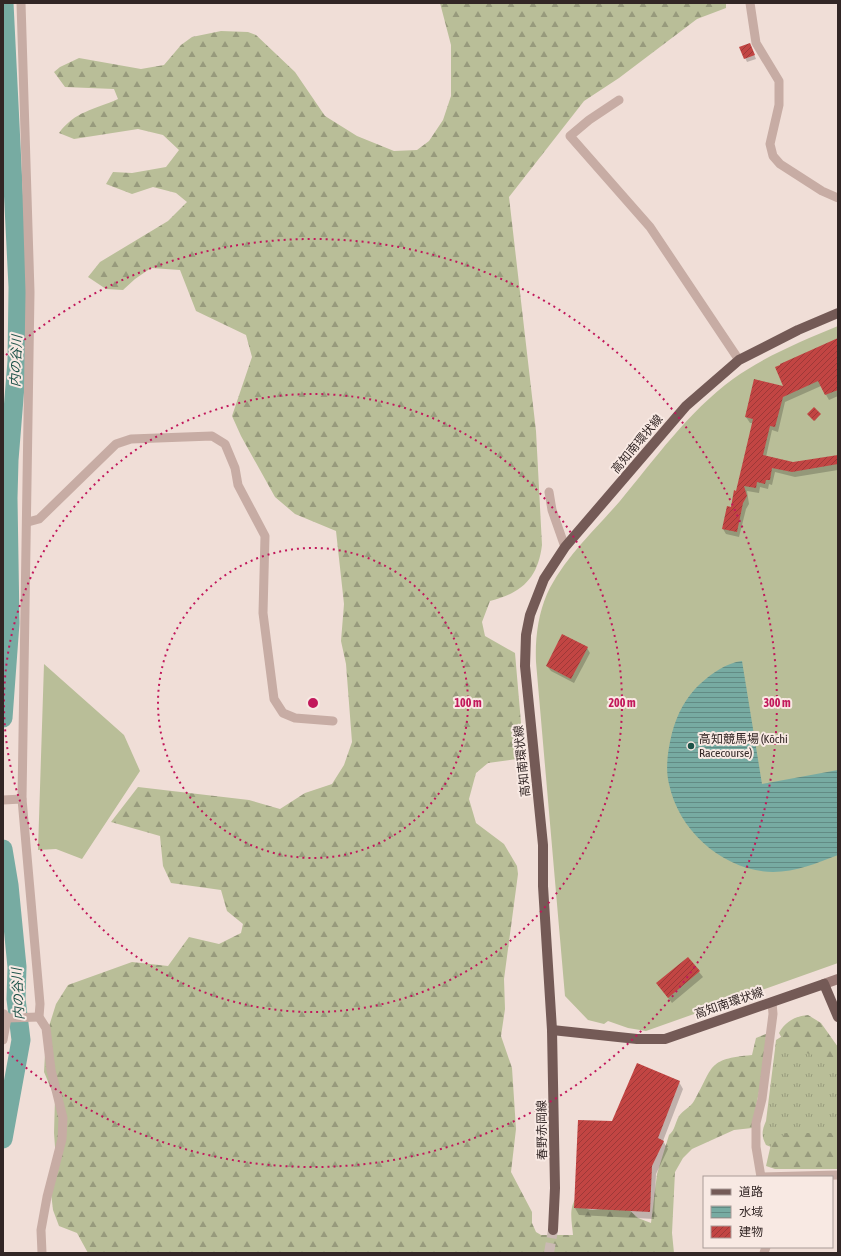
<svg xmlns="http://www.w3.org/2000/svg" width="841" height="1256" font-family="'Asap Condensed','Noto Sans JP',sans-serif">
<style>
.grass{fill:url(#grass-tufts)}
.forest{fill:url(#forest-firs)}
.pitch{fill:#b9be98}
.water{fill:url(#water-rules)}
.shadow{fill:#0003}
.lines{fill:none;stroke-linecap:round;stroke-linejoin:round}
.river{stroke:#77aba2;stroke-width:19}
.building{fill:url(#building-hatch)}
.primary-tunnel{stroke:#cab9b3;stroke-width:10;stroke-dasharray:10 5;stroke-linecap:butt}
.street{stroke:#c7aca4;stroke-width:9}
.secondary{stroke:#9a7a75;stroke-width:10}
.primary{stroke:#745a56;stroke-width:10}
.ring{fill:none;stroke:#c2185b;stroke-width:2;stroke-dasharray:2 4}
.poi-dot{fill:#1d5249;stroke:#f8e9e3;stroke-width:1.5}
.labels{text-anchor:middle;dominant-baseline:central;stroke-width:4;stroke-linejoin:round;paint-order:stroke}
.street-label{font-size:12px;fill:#322625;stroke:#f8e9e3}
.poi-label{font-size:12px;fill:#322625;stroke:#f8e9e3;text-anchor:start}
.water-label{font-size:13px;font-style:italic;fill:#1d5249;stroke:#f8e9e3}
.centre{fill:#c2185b;stroke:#f8e9e3;stroke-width:2}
.ring-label{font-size:12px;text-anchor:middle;font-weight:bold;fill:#c2185b;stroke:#f8e9e3;stroke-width:4;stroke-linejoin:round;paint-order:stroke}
</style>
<defs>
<pattern id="grass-tufts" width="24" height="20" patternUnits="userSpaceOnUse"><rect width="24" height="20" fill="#b9be98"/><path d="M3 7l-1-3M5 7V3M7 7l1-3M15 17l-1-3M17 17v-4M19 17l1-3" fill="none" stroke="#979a7c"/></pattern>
<pattern id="forest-firs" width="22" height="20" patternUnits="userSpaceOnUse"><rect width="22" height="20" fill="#b9be98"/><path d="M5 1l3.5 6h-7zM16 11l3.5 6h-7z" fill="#979a7c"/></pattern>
<pattern id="water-rules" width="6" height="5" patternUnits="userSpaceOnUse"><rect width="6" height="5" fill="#77aba2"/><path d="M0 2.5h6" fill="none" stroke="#628b84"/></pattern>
<pattern id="building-hatch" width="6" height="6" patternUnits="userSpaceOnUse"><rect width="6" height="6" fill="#c24543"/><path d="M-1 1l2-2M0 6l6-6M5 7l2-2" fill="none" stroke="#9e3938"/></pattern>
</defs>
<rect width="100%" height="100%" fill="#f0ded7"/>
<!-- grass -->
<path class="grass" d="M784 1035 838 1063V1145L776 1149 766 1145C761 1136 762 1130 766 1121L775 1049 776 1040Z"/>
<!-- forest -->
<g class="forest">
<path d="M440 3H726V8L697 19 619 78 584 101 509 197 536 431 542 545C538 578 522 593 490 601L482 622 485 636 515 653 524 758 488 763 476 773 469 799 476 823 504 844 517 866 518 874 504 979 505 1009 501 1036 512 1068 516 1129 511 1172 532 1212V1223L536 1232 541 1235H573C572 1223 568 1207 577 1197 586 1214 591 1210 607 1208 613 1207 620 1208 626 1207L638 1218 651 1223 657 1174 669 1135C675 1130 675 1123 679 1116 683 1110 691 1107 694 1101 714 1067 706 1059 752 1055L756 1038 766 1034 765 1060 752 1128 734 1130 692 1149 683 1158 675 1172 672 1233 674 1253H88L77 1233 59 1226 53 1210 51 1193 56 1161 54 1133 55 1098 44 1072 46 1036 56 1004 68 985 132 962 168 966 189 937 219 944 241 933 243 924 227 911 221 890 171 883 163 866 160 836 111 822 138 787 249 800 280 809 305 793 332 784 344 765 352 742 346 664 341 641 344 604 336 531 295 514 275 497 241 436 232 416 252 357 246 335 196 311 180 270 151 268 135 279 123 290 106 289 88 277 100 262 168 221 187 202 176 193 153 187 132 194 106 184 113 172 132 173 166 167 179 150 163 135 138 129 74 139 59 133C75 111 94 110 118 99L114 89 65 87 54 72 60 67 79 58 141 69 164 65 181 45 192 37 221 31 248 32 256 35 295 72 325 116 357 136 394 151 417 150 429 141 443 120 451 96V45Z"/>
<path d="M808 1015 821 1023 838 1047V1067L818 1056 806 1053 785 1044 779 1033C785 1022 795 1016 808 1015Z"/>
<path d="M786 1133H838V1169H775L766 1166 771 1144Z"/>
</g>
<!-- pitch -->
<g class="pitch">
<path d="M838 326V963L646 1031 628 1028 608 1021 604 1024 588 1020 565 996 536 662C535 639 538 615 547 594 564 558 594 531 620 501 655 459 688 412 733 379 765 356 802 341 838 326Z"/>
<path d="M44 664 124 735 140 771 82 859 56 849 38 850Z"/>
</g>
<!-- water -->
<path class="water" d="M742 661 762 784 838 770V855C817 863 796 872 773 872 724 871 679 832 669 784 665 768 668 749 672 733 677 714 686 697 700 684 712 673 726 663 742 661Z"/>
<!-- shadow -->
<g class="shadow">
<path d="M740 47H751L756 59 747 62Z"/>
<path d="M838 339V396L829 400 821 386 785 402 778 432 772 430 766 457 793 463 838 456V470L795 477 775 472 772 485 769 484 768 489 760 487 759 493 747 491 749 504 746 509 739 537 726 534 723 529 737 492 753 423H750L746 417 785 387Z"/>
<path d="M820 414 815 421 809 415Z"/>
<path d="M587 648 590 653 574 683 551 671 547 666Z"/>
<path d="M688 958 703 977 672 1003 657 983Z"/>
<path d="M679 1082 683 1089 663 1141 668 1149 656 1174 654 1219 579 1215 575 1208 579 1121 613 1122Z"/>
</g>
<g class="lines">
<!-- river -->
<g class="river">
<path d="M3 718 10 623 8 498 9 460 17 361 18 287 4 3"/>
<path d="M3 849 9 885 17 967 16 999 21 1040 3 1139"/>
</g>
</g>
<!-- building -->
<g class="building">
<path d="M750 43 755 55 744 59 739 47Z"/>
<path d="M838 338V390L825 395 818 381 783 397 775 427 770 426 763 455 793 462 838 455V464L792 472 772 468 770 480H766L765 484 757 482 756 488 744 486 747 496 743 503 737 532 722 529 727 506 731 507 734 490 736 491 753 419 745 417 754 379 783 386 775 367 780 365V364Z"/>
<path d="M814 407 821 414 814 421 807 414Z"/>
<path d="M562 634 588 647 571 679 546 666Z"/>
<path d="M688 957 700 971 668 998 656 983Z"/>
<path d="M637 1063 680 1081 658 1138 664 1141 652 1166 650 1212 574 1208 578 1120 612 1121Z"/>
</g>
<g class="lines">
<!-- primary-tunnel -->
<path class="primary-tunnel" d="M549 1253 553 1230"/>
<!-- street -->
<g class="street">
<path d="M21 3 30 292 22 799 40 1004 39 1017 46 1028 51 1070 63 1118 62 1139 47 1197 41 1230 42 1253"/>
<path d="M750 3 756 43 779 81V105L770 144 773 156 780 164 822 191 838 198"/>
<path d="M619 100 589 120 570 136 650 227 739 360"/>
<path d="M549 492 552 510 565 547"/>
<path d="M28 522 39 519 116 444 131 439 212 436 225 444 235 468 238 485 265 536 263 613 274 699 283 713 295 718 333 721"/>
<path d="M3 800 22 799"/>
<path d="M772 1002 773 1014 762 1099 756 1123V1147L761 1177 838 1175"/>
<path d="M7 1018 39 1017"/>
<path d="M3 1040 7 1018 4 1014"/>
<path d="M764 1253 766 1247"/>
</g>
<!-- secondary -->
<path class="secondary" d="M824 984 838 979"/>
<!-- primary -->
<g class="primary">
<path d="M552 1030 637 1039H665L824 984 838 1017"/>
<path d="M553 1230 555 1188 552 1030 543 886V845L525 666 526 635 530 615 544 579 565 547 686 406 739 360 798 330 838 313"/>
</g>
</g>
<!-- distance rings -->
<g class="ring">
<circle cx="313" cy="703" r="155"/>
<circle cx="313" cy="703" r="309"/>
<path d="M6 355A464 464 0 1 1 6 1051"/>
</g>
<!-- markers -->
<circle class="poi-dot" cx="691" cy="746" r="4"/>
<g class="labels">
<!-- street labels -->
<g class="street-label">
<text transform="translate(637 444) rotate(-50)">高知南環状線</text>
<text transform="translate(522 761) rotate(-96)">高知南環状線</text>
<text transform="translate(729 1003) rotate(-19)">高知南環状線</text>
<text transform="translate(542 1130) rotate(-91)">春野赤岡線</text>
</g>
<!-- poi labels -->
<g class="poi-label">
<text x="699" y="739">高知競馬場 (Kōchi<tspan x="699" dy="14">Racecourse)</tspan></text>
</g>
<!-- water labels -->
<g class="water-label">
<text transform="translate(16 361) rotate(-88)">内の谷川</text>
<text transform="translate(18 994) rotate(-93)">内の谷川</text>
</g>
</g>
<circle cx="313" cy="703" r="6" class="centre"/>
<g class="ring-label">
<text x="468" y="707">100 m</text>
<text x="622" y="707">200 m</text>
<text x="777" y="707">300 m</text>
</g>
<!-- border -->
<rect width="841" height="1256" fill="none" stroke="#322625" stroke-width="8"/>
<!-- legend -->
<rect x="703" y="1176" width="130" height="72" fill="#f8e9e3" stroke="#a99b97"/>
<rect x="711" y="1189" width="20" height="6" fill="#745a56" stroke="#a99b97"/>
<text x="739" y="1196" font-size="12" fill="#322625">道路</text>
<rect x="711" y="1206" width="20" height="12" fill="url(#water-rules)" stroke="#a99b97"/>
<text x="739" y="1216" font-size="12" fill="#322625">水域</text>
<rect x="711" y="1226" width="20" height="12" fill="url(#building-hatch)" stroke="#a99b97"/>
<text x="739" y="1236" font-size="12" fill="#322625">建物</text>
</svg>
